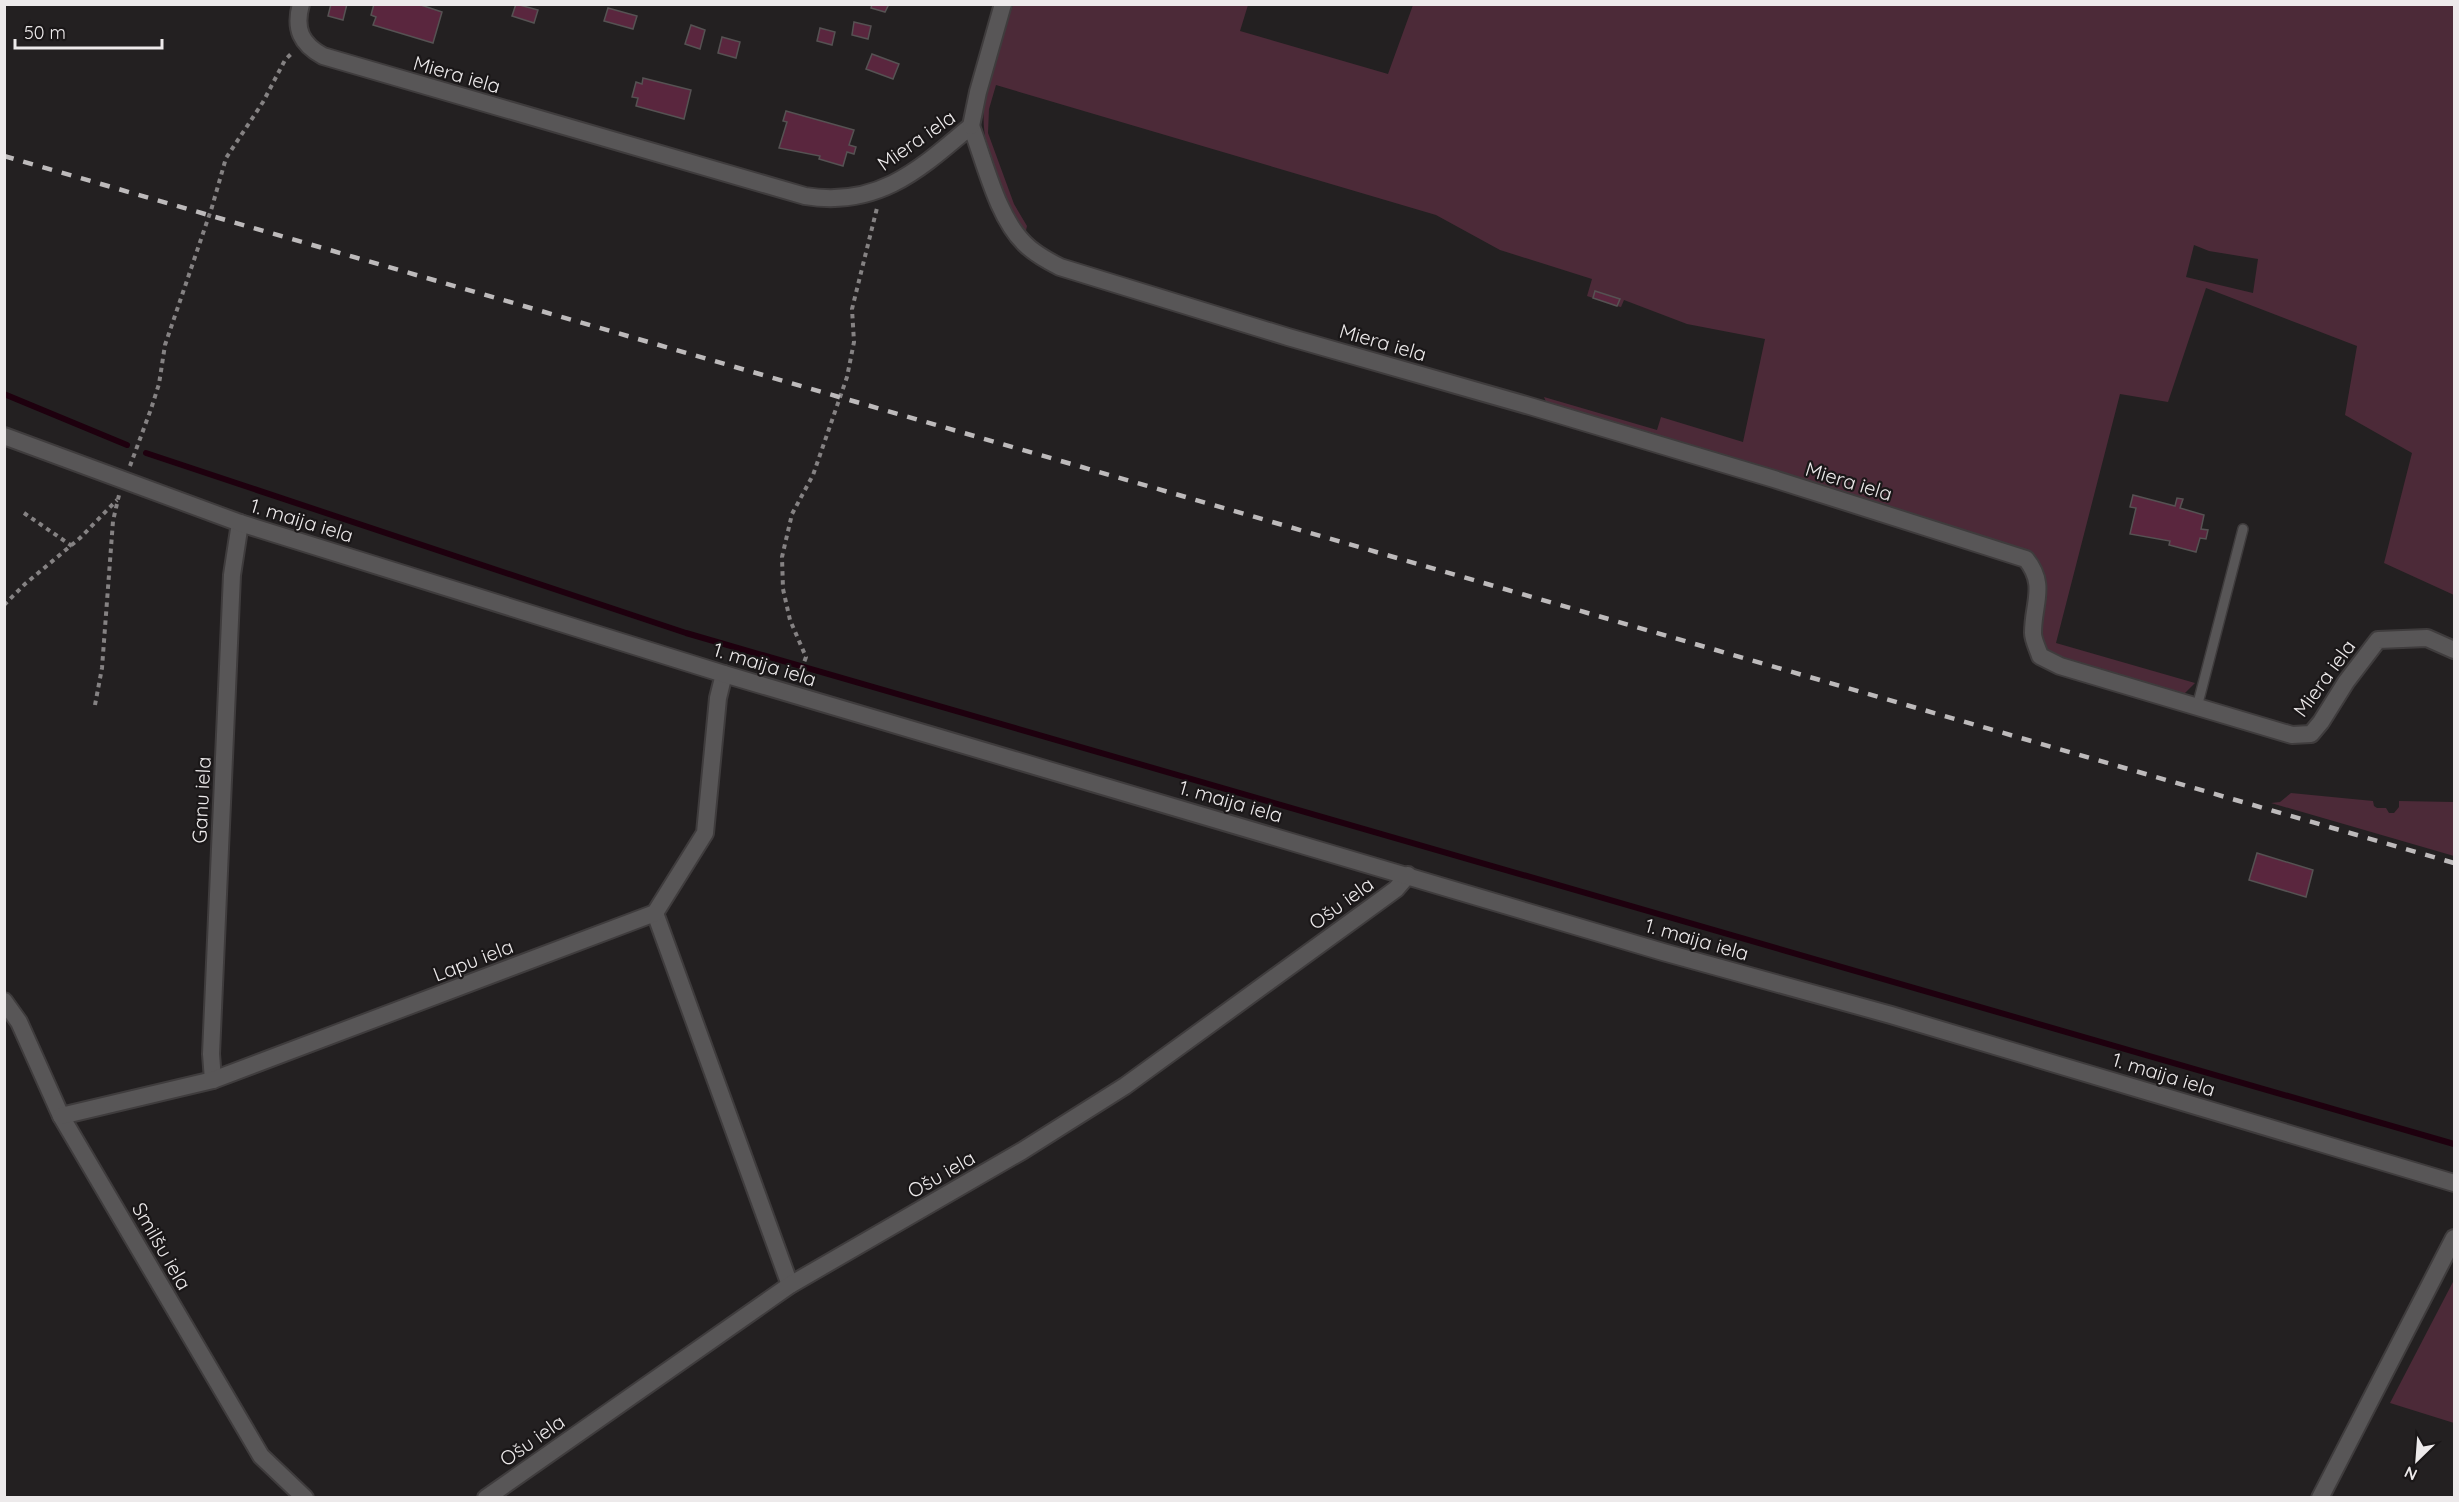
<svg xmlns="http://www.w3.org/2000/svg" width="2459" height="1502" font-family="Quicksand,sans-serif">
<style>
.green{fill:#4c2a38;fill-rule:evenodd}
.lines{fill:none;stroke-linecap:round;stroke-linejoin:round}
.stream{stroke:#1e000e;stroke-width:6}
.building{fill:#5a263e;stroke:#565253;stroke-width:1.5}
.service-casing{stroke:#3f3c3d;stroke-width:12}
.minor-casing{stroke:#3f3c3d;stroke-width:20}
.tertiary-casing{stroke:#3f3c3d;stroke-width:20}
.path{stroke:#858283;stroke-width:4;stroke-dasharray:4.5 4.5;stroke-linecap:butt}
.service{stroke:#585657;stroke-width:9}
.minor{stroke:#585657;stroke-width:16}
.tertiary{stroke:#585657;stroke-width:16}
.rail{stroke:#bdbabb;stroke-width:4.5;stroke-dasharray:10 10;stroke-linecap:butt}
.labels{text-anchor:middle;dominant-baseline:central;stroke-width:4.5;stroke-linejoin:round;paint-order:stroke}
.street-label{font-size:20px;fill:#edeaeb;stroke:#1a1718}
</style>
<rect width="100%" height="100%" fill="#232021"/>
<!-- green -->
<g class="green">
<path d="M1013 5H1248L1240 31 1388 74 1413 5H2454V595L2384 563 2412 453 2345 415 2357 346 2206 288 2168 402 2120 394 2056 643 2195 683 2185 693 2176 694C2148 686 2067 668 2048 651 2026 630 2067 587 2028 552L1547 404 1544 397 1657 430 1661 417 1743 442 1765 339 1687 324 1624 300 1621 307 1617 306 1619 299 1596 291 1593 298 1587 296 1592 279 1500 250 1436 215 996 85 989 109 988 133 1014 204 1027 226 1025 235C1003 197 980 152 984 106 987 72 1002 37 1013 5ZM2194 245 2209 251 2258 259 2253 293 2186 277Z"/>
<path d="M2291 793 2373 801 2374 806 2377 808H2386L2389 813H2394L2399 807V801L2454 802V856L2271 803 2280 802Z"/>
<path d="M2454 1280V1423L2390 1403Z"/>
</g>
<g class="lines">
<!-- stream -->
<g class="stream">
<path d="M4 394 127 445"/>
<path d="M146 453 686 633 2454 1144"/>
</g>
</g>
<!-- building -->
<g class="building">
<path d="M331 4H347L343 20 328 16Z"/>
<path d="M374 4H418L442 12 433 43 373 25 376 17 371 15Z"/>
<path d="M516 4 538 10 534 23 512 16Z"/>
<path d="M872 4H889L885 12 871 8Z"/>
<path d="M608 8 637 16 633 29 604 21Z"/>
<path d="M854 22 871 26 868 39 852 35Z"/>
<path d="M691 25 705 30 700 49 685 44Z"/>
<path d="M820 28 835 32 832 45 817 41Z"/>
<path d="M722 37 740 42 736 58 718 53Z"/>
<path d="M872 54 899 64 893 79 866 69Z"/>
<path d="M643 78 691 90 684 119 636 106 638 98 632 97 636 82 642 84Z"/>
<path d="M786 111 854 130 849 145 856 147 854 154 847 152 843 166 819 159 820 156 779 148 787 122 783 121Z"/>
<path d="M1595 291 1620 299 1617 306 1593 298Z"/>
<path d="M2133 495 2175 506 2177 498 2183 499 2180 508 2204 515 2201 529 2208 530 2206 539 2200 538 2196 552 2169 545 2170 541 2130 534 2136 508 2130 507Z"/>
<path d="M2257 853 2313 870 2306 897 2249 880Z"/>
</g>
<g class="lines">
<!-- service casing -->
<g class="service-casing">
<path id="service" d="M2197 707 2243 529"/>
</g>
<!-- minor casing -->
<g class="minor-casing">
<g id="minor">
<path d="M301 4C294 29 301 44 323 56L805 196C878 208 919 170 971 126 985 162 997 217 1025 244 1035 254 1048 261 1060 267L1288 337 1533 407 1774 479 2026 559C2047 585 2033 603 2033 633 2033 640 2038 649 2040 656L2060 666 2292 735 2311 734 2321 722 2346 682 2378 640 2427 638 2454 650"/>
<path d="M971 126 978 92 1003 4"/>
<path d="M655 913 790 1285"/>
<path d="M4 1001 19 1022 61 1116 261 1456 305 1498"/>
<path d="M213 1080 211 1054 232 575 240 523"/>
<path d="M61 1116 213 1080 655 913 705 833 718 698 724 674"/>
<path d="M486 1498 790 1285 1022 1151 1125 1086 1381 900 1396 889 1408 875"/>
<path d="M2320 1498 2454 1238"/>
</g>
</g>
<!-- tertiary casing -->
<g class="tertiary-casing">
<path id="tertiary" d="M4 436 240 523 724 674 1663 952 1891 1015 2454 1183"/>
</g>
<!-- path -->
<g class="path">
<path d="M130 466 151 409 159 384 165 345 212 207 226 158 263 102 285 60 293 52"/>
<path d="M24 513 72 546"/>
<path d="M4 605 25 584 80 538 117 500"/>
<path d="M798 678 806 657 790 620 783 589 782 557 792 514 813 475 847 377 854 342 852 309 877 208"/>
<path d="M95 705 102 668 113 521 119 495"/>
</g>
<!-- service -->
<use href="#service" class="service"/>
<!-- minor -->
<use href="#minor" class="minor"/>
<!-- tertiary -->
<use href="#tertiary" class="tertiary"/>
<!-- rail -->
<path class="rail" d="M4 156 2454 863"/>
</g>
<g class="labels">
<!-- street labels -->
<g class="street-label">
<text transform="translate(457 74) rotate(16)">Miera iela</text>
<text transform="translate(916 140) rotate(-35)">Miera iela</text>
<text transform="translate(1383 342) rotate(16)">Miera iela</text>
<text transform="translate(1849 481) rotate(17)">Miera iela</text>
<text transform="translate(302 520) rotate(17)">1. maija iela</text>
<text transform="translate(765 664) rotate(17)">1. maija iela</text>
<text transform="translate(2324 678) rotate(-54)">Miera iela</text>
<text transform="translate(201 800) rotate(-87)">Ganu iela</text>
<text transform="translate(1231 801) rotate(16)">1. maija iela</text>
<text transform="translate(1341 903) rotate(-36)">Ošu iela</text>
<text transform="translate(1697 939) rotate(16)">1. maija iela</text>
<text transform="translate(473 960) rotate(-21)">Lapu iela</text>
<text transform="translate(2164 1074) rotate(17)">1. maija iela</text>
<text transform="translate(941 1174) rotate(-30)">Ošu iela</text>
<text transform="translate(162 1246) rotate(60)">Smilšu iela</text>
<text transform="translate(532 1440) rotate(-35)">Ošu iela</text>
</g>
</g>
<!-- border -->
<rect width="2459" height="1502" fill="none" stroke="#edeaeb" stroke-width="12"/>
<!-- north arrow -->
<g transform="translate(2417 1460) rotate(205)" stroke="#1a1718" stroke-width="4.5" paint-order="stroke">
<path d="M0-4.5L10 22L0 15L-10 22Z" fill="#edeaeb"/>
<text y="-9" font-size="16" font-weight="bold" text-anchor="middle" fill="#edeaeb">N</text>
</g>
<!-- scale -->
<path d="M15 39v9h147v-9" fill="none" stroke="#edeaeb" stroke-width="3"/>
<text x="24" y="39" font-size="18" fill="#edeaeb" stroke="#1a1718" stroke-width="4.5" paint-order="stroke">50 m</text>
</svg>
